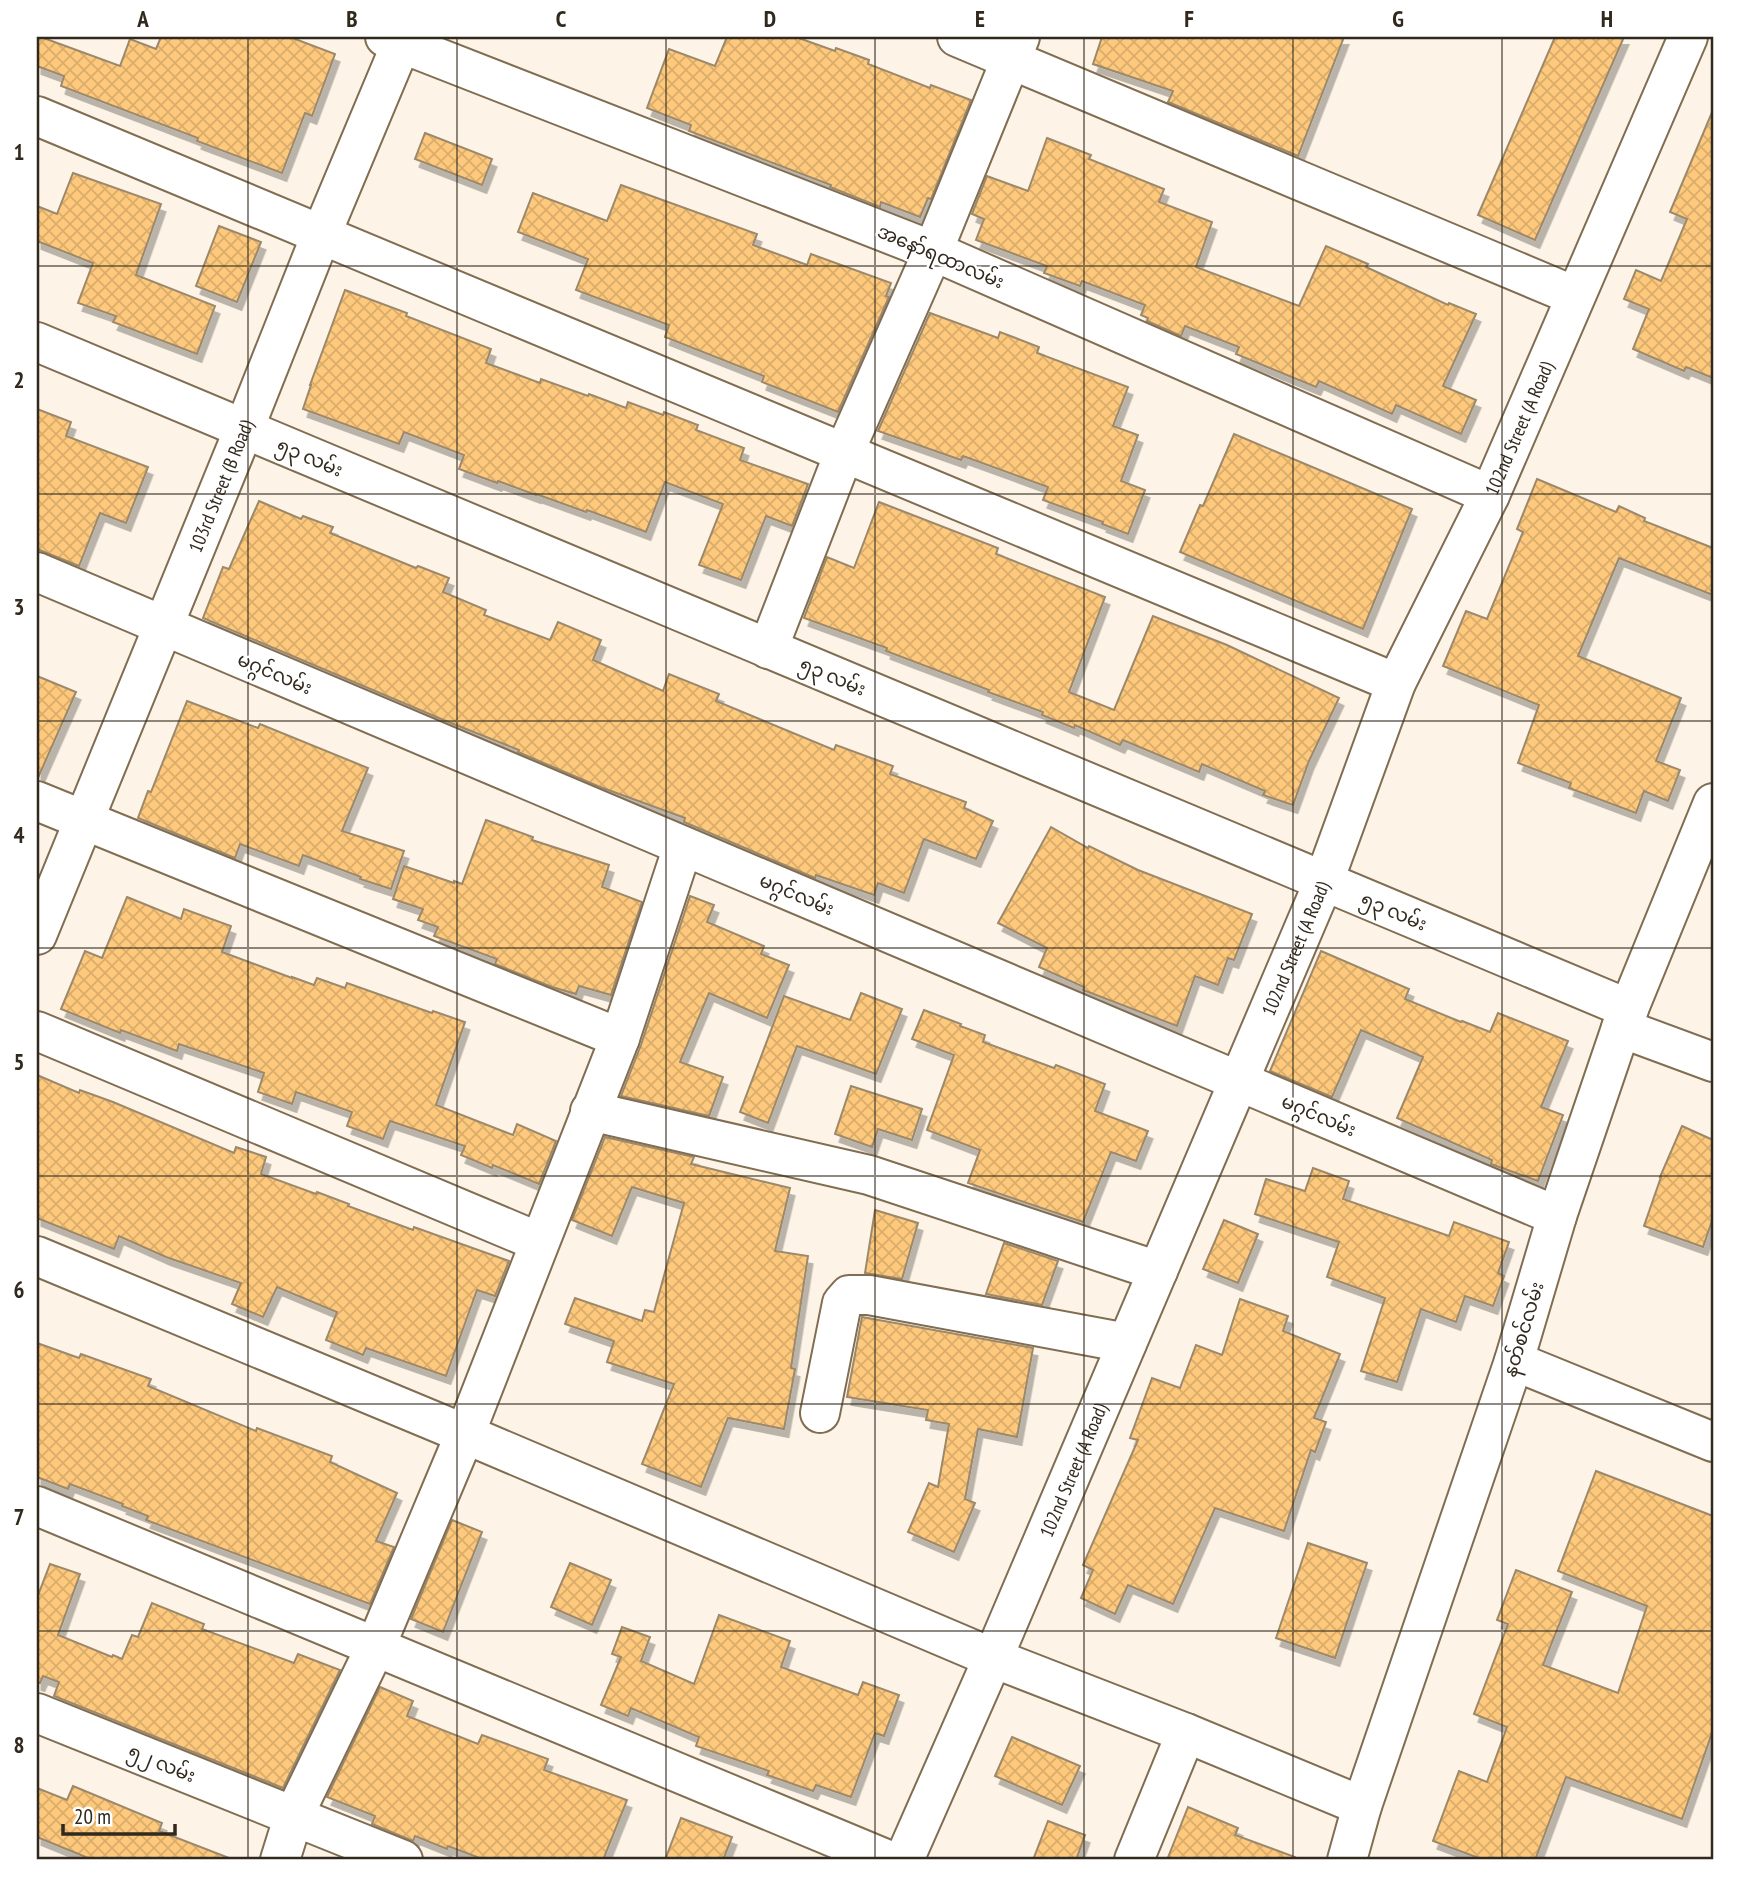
<svg xmlns="http://www.w3.org/2000/svg" width="1750" height="1897" font-family="'PT Sans Narrow','Noto Sans Myanmar',sans-serif">
<style>
.building{fill:url(#building-cross-hatch);stroke:#9c886b;stroke-width:2;filter:url(#shadow)}
.lines{fill:none;stroke-linecap:round;stroke-linejoin:round}
.street-casing{stroke:#816d51;stroke-width:42}
.street{stroke:#fff;stroke-width:38}
.grid{fill:none;stroke:#31291d;stroke-width:2;stroke-opacity:0.55}
.labels{text-anchor:middle;dominant-baseline:central;stroke-width:5;stroke-linejoin:round;paint-order:stroke}
.street-label{font-size:19px;fill:#31291d;stroke:#fff}
.neatline{fill:none;stroke:#31291d;stroke-width:2.5}
.grid-label{font-size:23px;text-anchor:middle;font-weight:bold;fill:#31291d}
</style>
<defs>
<pattern id="building-cross-hatch" width="8" height="8" patternUnits="userSpaceOnUse" patternTransform="scale(1.75)"><rect width="8" height="8" fill="#fec97b"/><path d="M0 0l8 8M0 8l8-8" fill="none" stroke="#daad6a"/></pattern>
<filter id="shadow"><feDropShadow dx="4.5" dy="8" stdDeviation="0" flood-color="#0004"/></filter>
</defs>
<rect width="100%" height="100%" fill="#fdf4e7"/>
<!-- building -->
<g class="building">
<path d="M37 37H41L120 66 130 39 156 49 161 37H290L335 54 312 116 305 113 282 173 197 141 198 138 61 86 64 76 37 66Z"/>
<path d="M727 37H796L835 51 836 48 869 60 868 64 930 88 931 85 971 100 931 199 928 198 920 217 881 202 880 207 830 187 831 185 689 131 691 125 647 108 669 49 715 66Z"/>
<path d="M1102 37H1344L1298 156 1168 102 1173 91 1093 64Z"/>
<path d="M1555 37H1624L1535 240 1478 215Z"/>
<path d="M1713 110V378L1686 367 1684 371 1633 349 1649 309 1624 299 1636 270 1661 281 1687 219 1670 212Z"/>
<path d="M425 133 492 159 482 185 415 159Z"/>
<path d="M1047 138 1091 155 1089 159 1164 189 1159 202 1212 222 1196 267 1299 306 1326 246 1368 264 1366 267 1448 305 1449 303 1476 314 1443 386 1476 400 1461 434 1396 405 1392 414 1319 381 1316 387 1236 354 1239 347 1185 326 1181 336 1147 321 1148 318 1141 315 1145 305 1082 281 1080 286 1044 273 1047 266 976 240 984 219 972 214 987 176 1028 191Z"/>
<path d="M73 173 161 204 136 275 215 306 197 354 113 322 116 316 78 303 93 263 37 241V206L57 214Z"/>
<path d="M621 185 757 234 753 245 807 265 811 254 891 283 886 296 889 297 838 412 762 382 764 376 665 337 669 325 576 290 588 259 518 232 533 193 607 221Z"/>
<path d="M219 226 261 242 237 302 196 286Z"/>
<path d="M345 290 407 313 406 316 491 349 486 363 540 383 541 379 588 396 589 394 626 408 628 402 663 415 664 412 698 425 696 430 744 448 740 460 808 484 792 526 766 516 741 580 699 565 723 504 665 482 646 532 587 510 586 512 536 494V495L498 481 497 483 459 469 464 455 404 432 399 444 303 409 311 385H310Z"/>
<path d="M930 313 998 338 1000 332 1039 347 1037 353 1128 387 1113 426 1138 435 1121 481 1145 490 1128 534 1102 524 1103 522 1043 500 1048 487 963 456 961 460 878 431Z"/>
<path d="M37 409 71 422 66 436 148 467 126 523 100 513 79 566 37 549Z"/>
<path d="M1234 434 1412 509 1363 629 1180 552 1200 505 1203 506Z"/>
<path d="M1537 479 1616 512 1619 506 1645 518 1644 521 1713 548V595L1619 558 1578 656 1681 698 1656 761 1680 770 1668 801 1644 791 1636 813 1569 788 1571 783 1518 763 1539 705 1443 666 1466 611 1487 619 1523 532 1517 529Z"/>
<path d="M259 501 301 519 303 516 333 527 330 533 416 568 418 566 449 578 443 592 486 610 484 615 550 640 558 622 601 640 593 660 663 691 669 674 719 694 716 701 834 750 836 745 893 766 890 774 966 802 964 808 993 821 976 859 924 839 904 893 878 883 874 895 816 875 815 878 684 822 685 818 600 787 518 752 519 750 446 721 203 618 223 567 229 569Z"/>
<path d="M879 502 998 548 996 554 1105 597 1069 692 1114 710 1153 616 1227 645 1339 698 1309 761 1293 805 1263 795 1265 791 1202 764 1199 772 1123 740 1120 745 1075 725 1074 728 1042 715 1043 712 988 692 989 690 886 651 887 648 804 618 827 557 854 568Z"/>
<path d="M37 676 76 692 37 780Z"/>
<path d="M187 701 258 728 260 724 368 768 342 831 404 851 391 889 360 879 361 877 303 855 299 866 240 844 235 858 138 818 148 791 151 792Z"/>
<path d="M486 820 533 837 532 840 609 865 602 887 642 902 611 995 579 986 576 994 552 987 495 964 497 959 434 936 438 927 418 920 423 909 393 899 404 866 454 883V881L462 884Z"/>
<path d="M1051 827 1088 848 1089 846 1138 870 1252 914 1234 960 1228 958 1218 985 1195 976 1177 1026 1083 990 1084 987 1039 967 1047 948 998 923Z"/>
<path d="M690 896 714 905 707 922 764 946 761 954 789 965 767 1018 709 993 680 1062 723 1077 709 1116 621 1096 641 1045Z"/>
<path d="M127 897 181 919 184 909 231 926 222 952 292 978V977L314 985 317 978 345 988 347 983 432 1013 433 1011 465 1022 436 1105 513 1135 517 1124 556 1141 539 1184 493 1165 492 1168 461 1155 465 1146 390 1121 383 1139 347 1126 352 1112 296 1092 292 1104 258 1092 264 1073 179 1044 177 1051 121 1030 120 1033 61 1009 85 951 102 958Z"/>
<path d="M1321 951 1409 989 1405 999 1461 1022 1462 1021 1490 1032 1498 1013 1568 1041 1541 1107 1563 1115 1538 1181 1491 1164 1492 1160 1397 1118 1423 1057 1361 1030 1332 1097 1270 1071Z"/>
<path d="M861 993 902 1009 876 1074 797 1046 768 1123 740 1112 784 996 850 1020Z"/>
<path d="M924 1010 961 1024 960 1026 985 1035 983 1042 1054 1068 1056 1065 1105 1084 1095 1111 1148 1131 1136 1161 1111 1152 1083 1222 968 1183 980 1150 927 1130 954 1055 912 1039Z"/>
<path d="M37 1075 79 1093 80 1090 113 1102 234 1153 236 1147 266 1157 261 1174 316 1194 317 1192 349 1204 348 1206 413 1230 414 1227 509 1261 495 1296 477 1290 446 1376 366 1348 363 1355 326 1340 337 1312 277 1287 263 1317 232 1304 241 1283 166 1257 119 1236 114 1249 37 1218Z"/>
<path d="M851 1086 922 1109 912 1140 878 1129 872 1147 835 1134Z"/>
<path d="M1682 1126 1713 1140V1218L1703 1247 1644 1226 1661 1177H1660Z"/>
<path d="M605 1137 694 1157 691 1164 790 1188 775 1251 808 1256 791 1368 795 1369 784 1429 728 1418 701 1487 642 1464 674 1384 607 1362 614 1341 565 1324 575 1298 642 1321 645 1310 654 1312 684 1203 632 1187 612 1236 572 1220Z"/>
<path d="M1313 1168 1349 1181 1343 1199 1449 1236 1454 1222 1509 1242 1498 1273 1504 1276 1493 1306 1465 1296 1456 1322 1421 1309 1397 1382 1361 1371 1385 1298 1327 1277 1339 1242 1255 1214 1266 1179 1305 1191Z"/>
<path d="M875 1210 918 1223 902 1279 865 1273Z"/>
<path d="M1224 1220 1258 1234 1238 1283 1203 1269Z"/>
<path d="M1004 1243 1058 1261 1042 1305 986 1294Z"/>
<path d="M1240 1299 1288 1316 1283 1331 1340 1354 1314 1418 1326 1422 1315 1452 1311 1450 1284 1531 1215 1508 1173 1604 1128 1585 1115 1614 1081 1598 1093 1570 1083 1565 1138 1440 1130 1438 1152 1378 1180 1388 1196 1345 1222 1355Z"/>
<path d="M862 1317 1033 1348 1017 1437 978 1429 965 1499 975 1503 954 1552 908 1532 929 1483 938 1487 949 1424 926 1420 928 1410 847 1397Z"/>
<path d="M37 1343 79 1358 81 1354 151 1379 148 1386 256 1431 257 1428 332 1456 330 1462 397 1493 376 1541 394 1547 370 1604 146 1520 148 1516 122 1506 123 1504 70 1484 68 1489 37 1477Z"/>
<path d="M1596 1471 1713 1516V1730L1682 1819 1566 1777 1535 1860H1484L1433 1841 1459 1771 1487 1782 1507 1727 1474 1714 1508 1624 1497 1620 1516 1570 1572 1592 1543 1665 1618 1693 1647 1606 1558 1571Z"/>
<path d="M452 1520 482 1532 443 1632 411 1619Z"/>
<path d="M1308 1543 1367 1563 1335 1658 1276 1638Z"/>
<path d="M570 1563 611 1580 592 1625 551 1607Z"/>
<path d="M50 1564 80 1574 58 1635 112 1657 113 1655 122 1659 132 1635 138 1637 152 1603 204 1624 202 1629 294 1663 298 1654 340 1670 283 1788 54 1696 59 1682 43 1676 40 1683 37 1682V1598Z"/>
<path d="M719 1615 790 1641 781 1667 858 1695 863 1682 899 1695 884 1736 875 1733 851 1797 816 1785 813 1791 767 1775 769 1771 696 1746 699 1737 631 1708 628 1716 601 1705 621 1657 612 1654 622 1627 650 1637 641 1661 694 1684Z"/>
<path d="M380 1687 413 1701 407 1716 478 1744 482 1735 548 1759 544 1770 627 1800 603 1860H485L448 1846 447 1849 415 1836 413 1841 372 1824 375 1816 327 1797Z"/>
<path d="M1012 1737 1080 1766 1062 1805 995 1776Z"/>
<path d="M73 1786 162 1823 159 1831 229 1858V1860H93L37 1837V1788L67 1800Z"/>
<path d="M1188 1807 1238 1828 1235 1835 1295 1857 1294 1860H1167Z"/>
<path d="M681 1818 732 1837 723 1860H665Z"/>
<path d="M1048 1821 1085 1835 1076 1860H1033Z"/>
</g>
<g class="lines">
<!-- street casing -->
<g class="street-casing">
<g id="street">
<path d="M385 37 933 251 1490 495"/>
<path d="M957 37 1575 296"/>
<path d="M37 116 1396 683"/>
<path d="M37 342 1629 1009"/>
<path d="M37 572 1557 1216"/>
<path d="M768 649 844 453 933 251 1020 37"/>
<path d="M37 801 620 1038"/>
<path id="s1" d="M37 935 244 429 321 235 404 37"/>
<path d="M1621 1028 1713 1062"/>
<path d="M37 1031 539 1242"/>
<path d="M590 1111 869 1175 1158 1271"/>
<path d="M37 1256 465 1434 993 1658 1186 1733 1362 1806"/>
<path d="M1514 1361 1713 1442"/>
<path d="M820 1413 842 1303 849 1295H869L1127 1343"/>
<path d="M37 1506 888 1860"/>
<path d="M37 1713 403 1860"/>
<path d="M280 1860 294 1815 375 1648 465 1434 620 1038 683 846"/>
<path id="s2" d="M904 1860 993 1658 1324 881 1396 683 1490 495 1688 37"/>
<path d="M1134 1860 1186 1733"/>
<path d="M1347 1860 1362 1806 1514 1361 1557 1216 1621 1028 1713 803"/>
</g>
</g>
<!-- street -->
<use href="#street" class="street"/>
</g>
<!-- grid -->
<path class="grid" d="M248 37V1860M457 37V1860M666 37V1860M875 37V1860M1084 37V1860M1293 37V1860M1502 37V1860M37 266H1713M37 494H1713M37 721H1713M37 948H1713M37 1176H1713M37 1404H1713M37 1631H1713"/>
<g class="labels">
<!-- street labels -->
<g class="street-label">
<text transform="translate(941 256) rotate(23)">အနော်ရထာလမ်း</text>
<text stroke="none"><textPath href="#s2" startOffset="1559">102nd Street (A Road)</textPath></text>
<text transform="translate(310 457) rotate(23)">၅၃ လမ်း</text>
<text stroke="none"><textPath href="#s1" startOffset="485">103rd Street (B Road)</textPath></text>
<text transform="translate(275 673) rotate(23)">မဂ္ဂင်လမ်း</text>
<text transform="translate(833 676) rotate(23)">၅၃ လမ်း</text>
<text transform="translate(797 894) rotate(23)">မဂ္ဂင်လမ်း</text>
<text transform="translate(1394 911) rotate(23)">၅၃ လမ်း</text>
<text stroke="none"><textPath href="#s2" startOffset="992">102nd Street (A Road)</textPath></text>
<text transform="translate(1319 1115) rotate(23)">မဂ္ဂင်လမ်း</text>
<text transform="translate(1523 1329) rotate(-73)">နတ်စင်လမ်း</text>
<text stroke="none"><textPath href="#s2" startOffset="425">102nd Street (A Road)</textPath></text>
<text transform="translate(162 1763) rotate(22)">၅၂ လမ်း</text>
</g>
</g>
<!-- border -->
<rect width="1750" height="1897" fill="none" stroke="#ffffff" stroke-width="77"/>
<!-- scale -->
<path d="M63 1824v10h112v-10" fill="none" stroke="#31291d" stroke-width="3.5"/>
<text x="74" y="1824" font-size="21" fill="#31291d" stroke="#ffffff" stroke-width="5" paint-order="stroke">20 m</text>
<rect x="38" y="38" width="1674" height="1820" class="neatline"/>
<g class="grid-label">
<text x="143" y="27">A</text>
<text x="352" y="27">B</text>
<text x="561" y="27">C</text>
<text x="770" y="27">D</text>
<text x="980" y="27">E</text>
<text x="1189" y="27">F</text>
<text x="1398" y="27">G</text>
<text x="1607" y="27">H</text>
<text x="19" y="160">1</text>
<text x="19" y="388">2</text>
<text x="19" y="615">3</text>
<text x="19" y="843">4</text>
<text x="19" y="1070">5</text>
<text x="19" y="1298">6</text>
<text x="19" y="1525">7</text>
<text x="19" y="1753">8</text>
</g>
</svg>
